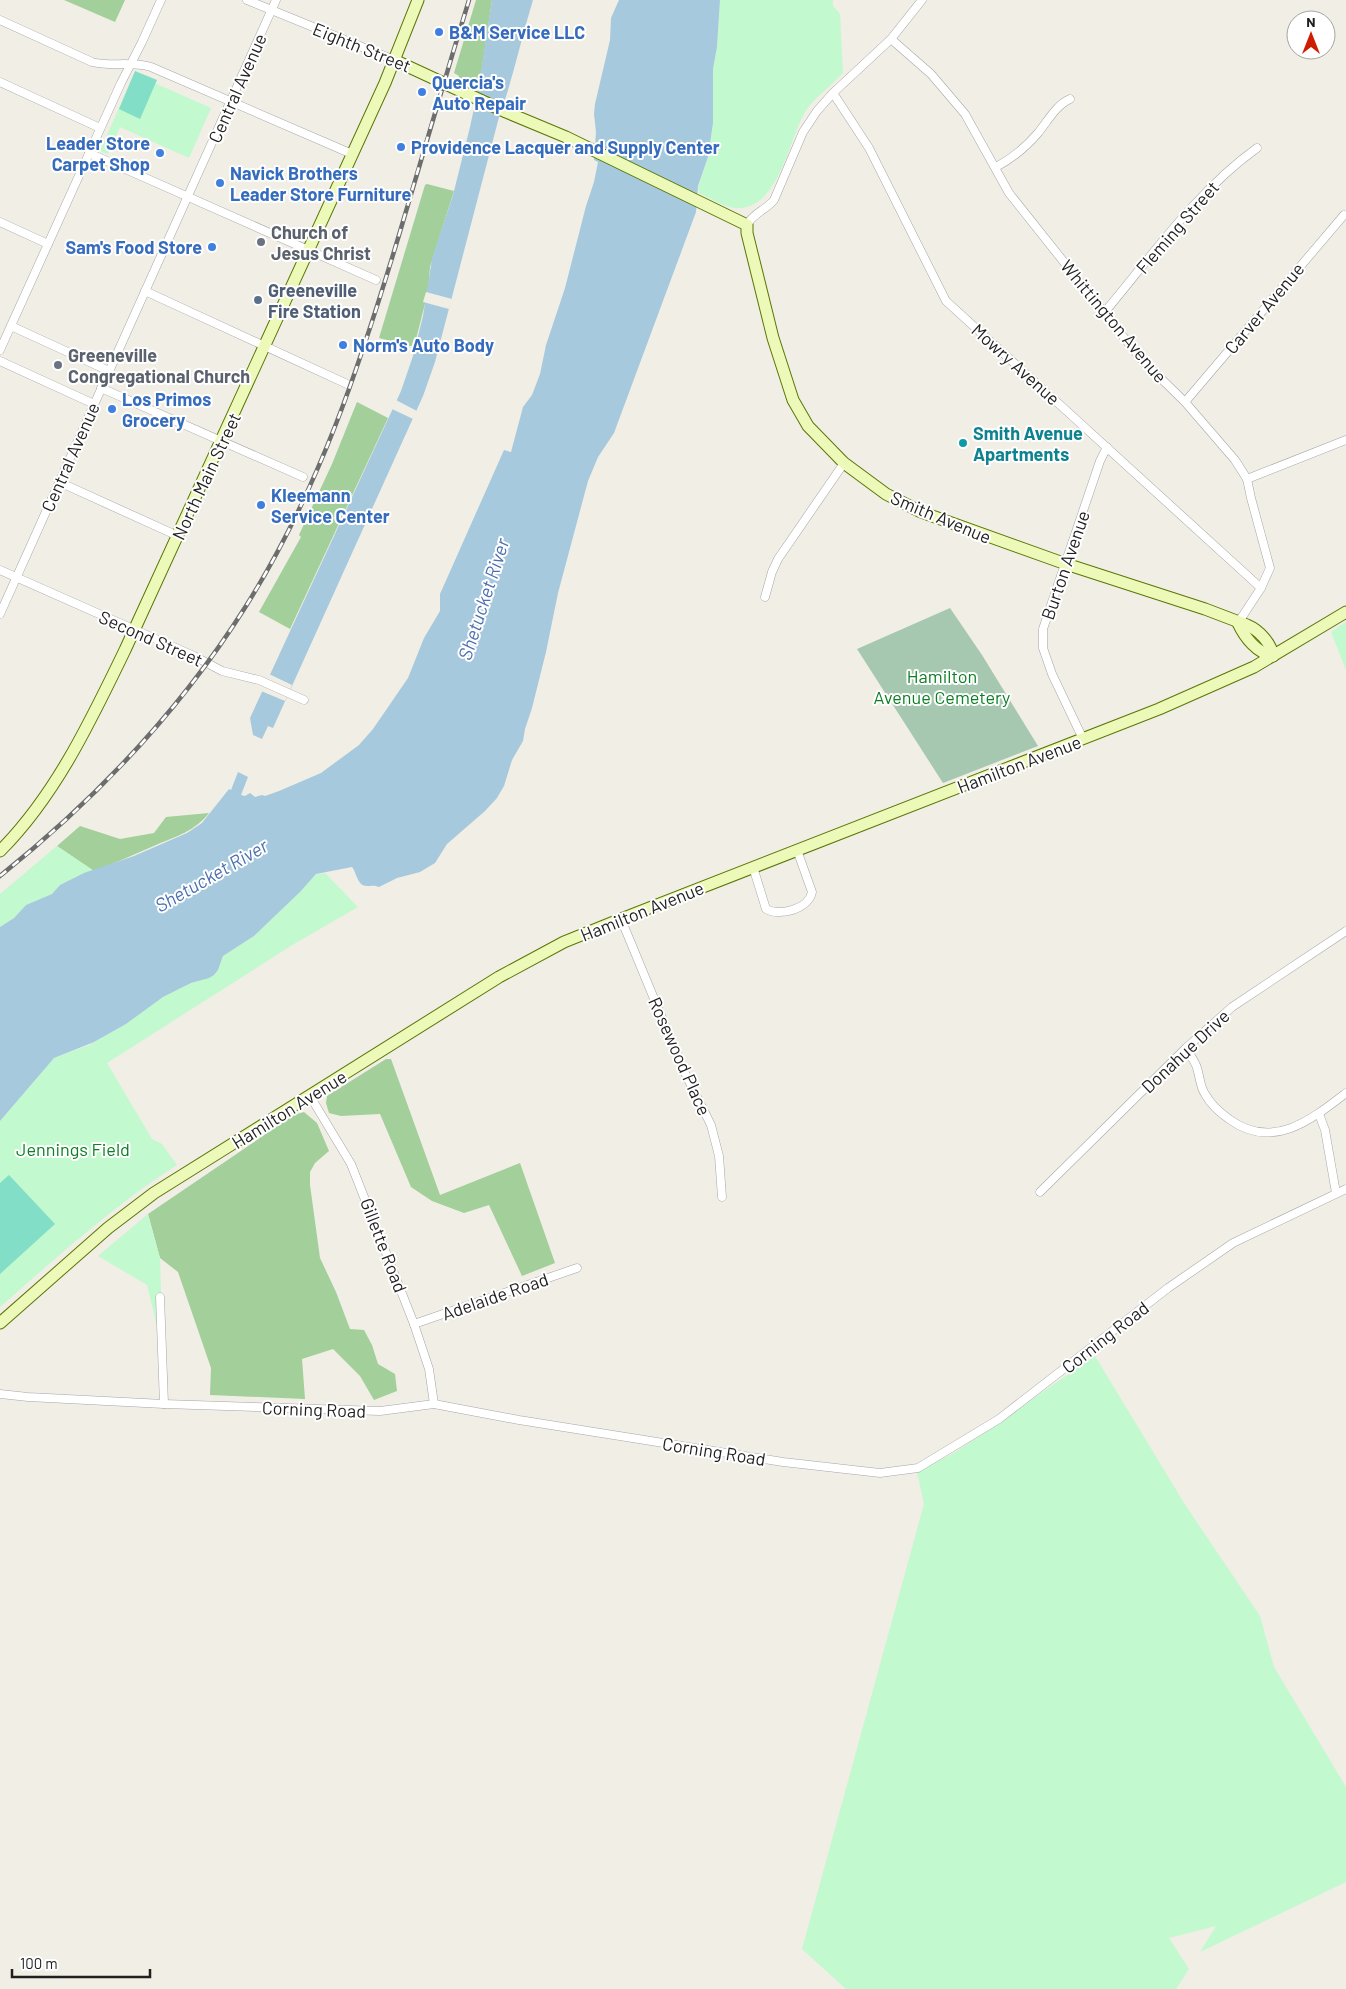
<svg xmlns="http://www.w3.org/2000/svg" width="1346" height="1989" font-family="Barlow,sans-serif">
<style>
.forest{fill:#a2cf9a}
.cemetery{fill:#a6c8b0}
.park{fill:#c2f9cf}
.pitch{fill:#83dec8}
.water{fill:#a6c9dd}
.pier{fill:#f0eee5}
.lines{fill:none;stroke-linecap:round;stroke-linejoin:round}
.street-casing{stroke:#a6a6a6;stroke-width:9}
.secondary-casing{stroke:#5a7605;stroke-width:13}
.street{stroke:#fff;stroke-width:8}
.secondary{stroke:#edf9b9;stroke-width:11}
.rail-casing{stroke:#6d6d6d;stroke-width:4.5}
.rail{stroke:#fff;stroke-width:2.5;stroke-dasharray:8;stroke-linecap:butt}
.shop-dot{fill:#3f7fe0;stroke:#fff;stroke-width:2}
.worship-dot{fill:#6b7280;stroke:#fff;stroke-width:2}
.service-dot{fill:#5c6f8a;stroke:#fff;stroke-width:2}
.culture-dot{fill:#0f9aa8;stroke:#fff;stroke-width:2}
.labels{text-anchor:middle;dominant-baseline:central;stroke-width:4;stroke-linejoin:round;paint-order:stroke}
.shop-label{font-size:18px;font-weight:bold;fill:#366cbe;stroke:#fff;text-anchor:start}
.street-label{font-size:18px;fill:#1f1f1f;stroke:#fff}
.worship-label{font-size:18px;font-weight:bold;fill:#5b616d;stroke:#fff;text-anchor:start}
.service-label{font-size:18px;font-weight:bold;fill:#4e5e75;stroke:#fff;text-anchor:start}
.culture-label{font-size:18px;font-weight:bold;fill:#0d838f;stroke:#fff;text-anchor:start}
.park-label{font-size:18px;fill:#0c7e25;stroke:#fff}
.water-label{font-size:19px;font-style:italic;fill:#4b6faf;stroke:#fff}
</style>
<rect width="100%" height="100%" fill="#f0eee5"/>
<!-- forest -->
<g class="forest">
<path d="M64 0H125L115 22Z"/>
<path d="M476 0H492L479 88 458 81 459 76 454 73Z"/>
<path d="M427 184 454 191 430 267 428 292 414 347 379 338 425 185Z"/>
<path d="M357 402 388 418 290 629 259 612 301 537 299 535 332 464Z"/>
<path d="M209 813C195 831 177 836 156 845 135 854 115 863 94 871L57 846 80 826 120 839 154 833 166 817Z"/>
<path d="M386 1059H391L440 1195 520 1163 555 1263 522 1276 489 1205 464 1213 432 1201 411 1187 380 1114 341 1116 329 1113 326 1103 327 1096Z"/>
<path d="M304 1112 317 1123 329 1151 315 1163 310 1172V1185L320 1258 336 1292 350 1329 364 1330 372 1345 378 1364 395 1374 397 1391 374 1400 360 1376 333 1349 302 1359 305 1399 210 1395 211 1368 178 1272 160 1258 148 1214 294 1115Z"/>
</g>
<!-- cemetery -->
<path class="cemetery" d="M950 608 982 655 1038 746 943 783 857 649Z"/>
<!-- park -->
<g class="park">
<path d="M720 0H833V6L840 14 843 73C832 85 813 99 805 112 788 141 778 213 734 208 722 206 710 198 699 193L698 188 708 157 713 123V69L717 47Z"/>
<path d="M134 74 211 108 189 158 120 127 108 154 100 151Z"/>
<path d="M1346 622V670L1331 632Z"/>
<path d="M57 846 94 871 60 885 52 894 26 905 14 918 0 927V894Z"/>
<path d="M325 873 358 907 294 944 107 1063 152 1139 162 1144 177 1165C113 1206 57 1257 0 1307V1121L2 1118 54 1058 89 1045 126 1024 163 997 191 983 214 975 218 970 223 956 254 936 300 892 315 875Z"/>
<path d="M148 1214 160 1258 162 1328 157 1326 147 1285 98 1256Z"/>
<path d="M1095 1356 1184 1503 1260 1616 1274 1667 1346 1787V1882L1200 1952 1216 1926 1169 1938 1189 1969 1176 1989H846L802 1949 924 1504 917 1472 954 1453Z"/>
</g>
<!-- pitch -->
<g class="pitch">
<path d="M135 71 157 80 140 119 119 109Z"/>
<path d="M9 1175 55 1224 0 1274V1183Z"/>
</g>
<!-- water -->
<g class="water">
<path d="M492 0H533C521 39 513 79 499 117L435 362 423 396 273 728 268 726 262 739 253 735 250 718 401 391 413 356 423 316 432 259 453 195 470 127 479 85Z"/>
<path d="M619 0H720L717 47 713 69V123L708 157 698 186 696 212 614 433 598 457 588 481 558 593 546 652 532 708 525 729 523 741 512 760 504 786 497 798 485 811 447 844 435 863 420 872 397 878 379 887C374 885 372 886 367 886 357 886 357 873 352 867L316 874 300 892 254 936 223 956 218 970 214 975 209 978 191 983 163 997 126 1024 94 1042 54 1058 0 1121V927L14 918 26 905 52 894 60 885 84 873 134 856 187 833 202 823 229 789 231 790 238 772 248 777 241 795 245 796 250 793 255 797 262 795 265 796 279 791 321 773 359 745 373 729 408 678 424 638 440 611V594L504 450 511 452 523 407 532 395 540 374 546 345 565 288 586 206 594 182 598 162 594 160 596 132 594 114 595 104 610 40 611 18Z"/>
</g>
<!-- pier -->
<g class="pier">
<path d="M426 292 452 299 449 309 423 302Z"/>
<path d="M394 399 417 411 413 419 390 408Z"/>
<path d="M269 674 292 685 285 701 261 691Z"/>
</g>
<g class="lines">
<!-- street casing -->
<g class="street-casing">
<g id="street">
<path d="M247 0 394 60"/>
<path d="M0 20 92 62C111 67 131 61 151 67L352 154"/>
<path d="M891 39 931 74 965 114 1009 193 1141 359 1185 402 1235 460 1247 479 1251 498 1270 568 1261 588 1238 623"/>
<path d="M0 82 100 128"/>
<path d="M833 93 869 148 946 301 1261 588"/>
<path d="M89 153 376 280"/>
<path d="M996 167C1013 158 1026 147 1038 133 1048 121 1056 105 1070 99"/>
<path d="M0 222 48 244"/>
<path d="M747 225C753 213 766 210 774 200L803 132 817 111 833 93 891 39 922 0"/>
<path d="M145 291 347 384"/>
<path d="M1104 313C1151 257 1197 191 1257 148"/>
<path d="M11 326 109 371"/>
<path d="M0 350 121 83 142 42 161 0"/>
<path d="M0 361 94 404"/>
<path d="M101 388 303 477"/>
<path d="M1185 402 1344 215"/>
<path d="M1247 479 1346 440"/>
<path d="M59 482 178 536"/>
<path d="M0 570 194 656 222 671 259 680 304 700"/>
<path d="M765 597 772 572 778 559 844 463"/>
<path d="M0 614 276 0"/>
<path d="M1083 739 1052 674 1043 648V629L1100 461 1107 447"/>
<path d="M753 867 766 909C779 917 809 909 812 892L797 850"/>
<path d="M621 919 684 1071 711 1125 719 1156 722 1197"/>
<path d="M1186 1048C1190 1055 1195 1061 1197 1068 1200 1077 1200 1087 1205 1094 1211 1105 1219 1112 1229 1119 1272 1151 1311 1120 1346 1093"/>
<path d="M310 1096 351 1164 414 1324 429 1369 434 1404"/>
<path d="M1319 1114 1325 1130 1336 1193"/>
<path d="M1040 1192 1186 1048 1232 1007 1346 931"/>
<path d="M160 1297 164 1404"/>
<path d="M414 1324 577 1268"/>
<path d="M0 1394 28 1397 164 1404 380 1411 434 1404 519 1420 783 1462 880 1473 918 1468 999 1419 1168 1288 1233 1243 1346 1189"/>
</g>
</g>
<!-- secondary casing -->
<g class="secondary-casing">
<g id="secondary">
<path d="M394 60 506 112 566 137 747 225V233L773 338 793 400 808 426 844 463 886 494 921 512 1066 564 1205 609 1247 625C1259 630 1271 643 1273 656"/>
<path d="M1238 623C1245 638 1257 653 1273 656"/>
<path d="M0 851C56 795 91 720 125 650L385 83 418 0"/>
<path d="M0 1323 108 1228 154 1193 499 977 564 942 621 919 1159 709 1254 667 1346 612"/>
</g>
</g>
<!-- street -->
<use href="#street" class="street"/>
<!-- secondary -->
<use href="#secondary" class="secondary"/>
<!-- rail casing -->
<g class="rail-casing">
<path id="rail" d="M0 876C96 799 180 711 246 606 319 490 360 365 399 235 422 156 445 78 469 0"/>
</g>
<!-- rail -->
<use href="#rail" class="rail"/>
</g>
<!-- markers -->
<g class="shop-dot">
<circle cx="439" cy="32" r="5"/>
<circle cx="422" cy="92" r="5"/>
<circle cx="401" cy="147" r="5"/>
<circle cx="160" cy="153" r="5"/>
<circle cx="220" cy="183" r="5"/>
<circle cx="212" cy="247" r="5"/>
<circle cx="343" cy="345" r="5"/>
<circle cx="112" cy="409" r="5"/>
<circle cx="261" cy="505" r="5"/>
</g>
<g class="worship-dot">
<circle cx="261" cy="242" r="5"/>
<circle cx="58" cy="365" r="5"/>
</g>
<circle class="service-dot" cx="258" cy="300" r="5"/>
<circle class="culture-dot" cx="963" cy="443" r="5"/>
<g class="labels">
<!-- shop labels -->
<g class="shop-label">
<text x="449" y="32">B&amp;M Service LLC</text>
<text x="432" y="82">Quercia's<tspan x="432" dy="21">Auto Repair</tspan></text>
<text x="150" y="143" text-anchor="end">Leader Store<tspan x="150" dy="21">Carpet Shop</tspan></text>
<text x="411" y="147">Providence Lacquer and Supply Center</text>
<text x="230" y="173">Navick Brothers<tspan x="230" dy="21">Leader Store Furniture</tspan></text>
<text x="202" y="247" text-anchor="end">Sam's Food Store</text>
<text x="353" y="345">Norm's Auto Body</text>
<text x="122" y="399">Los Primos<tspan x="122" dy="21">Grocery</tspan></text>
<text x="271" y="495">Kleemann<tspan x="271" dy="21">Service Center</tspan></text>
</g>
<!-- street labels -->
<g class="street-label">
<text transform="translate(362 47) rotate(22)">Eighth Street</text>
<text transform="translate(237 88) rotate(-66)">Central Avenue</text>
<text transform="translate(1177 227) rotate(-49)">Fleming Street</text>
<text transform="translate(1264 308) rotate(-50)">Carver Avenue</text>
<text transform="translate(1114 321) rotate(50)">Whittington Avenue</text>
<text transform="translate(1016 364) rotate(42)">Mowry Avenue</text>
<text transform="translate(70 457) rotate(-66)">Central Avenue</text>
<text transform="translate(206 476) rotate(-65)">North Main Street</text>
<text transform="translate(941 517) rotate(23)">Smith Avenue</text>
<text transform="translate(1065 565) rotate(-71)">Burton Avenue</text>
<text transform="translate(151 638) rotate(24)">Second Street</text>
<text transform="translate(1019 764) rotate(-21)">Hamilton Avenue</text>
<text transform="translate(642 911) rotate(-22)">Hamilton Avenue</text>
<text transform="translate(1185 1051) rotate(-43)">Donahue Drive</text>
<text transform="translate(680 1056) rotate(66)">Rosewood Place</text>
<text transform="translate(289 1109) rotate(-32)">Hamilton Avenue</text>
<text transform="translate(384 1245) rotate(69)">Gillette Road</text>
<text transform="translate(495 1296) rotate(-19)">Adelaide Road</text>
<text transform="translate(1105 1337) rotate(-38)">Corning Road</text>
<text transform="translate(314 1409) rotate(2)">Corning Road</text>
<text transform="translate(714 1451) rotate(9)">Corning Road</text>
</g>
<!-- worship labels -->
<g class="worship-label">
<text x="271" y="232">Church of<tspan x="271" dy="21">Jesus Christ</tspan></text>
<text x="68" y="355">Greeneville<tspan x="68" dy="21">Congregational Church</tspan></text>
</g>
<!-- service labels -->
<g class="service-label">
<text x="268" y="290">Greeneville<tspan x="268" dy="21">Fire Station</tspan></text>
</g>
<!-- culture labels -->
<g class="culture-label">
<text x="973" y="433">Smith Avenue<tspan x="973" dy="21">Apartments</tspan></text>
</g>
<!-- park labels -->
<g class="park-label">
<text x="942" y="676">Hamilton<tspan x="942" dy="21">Avenue Cemetery</tspan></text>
<text x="73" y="1149">Jennings Field</text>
</g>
<!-- water labels -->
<g class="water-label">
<text transform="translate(483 599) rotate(-72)">Shetucket River</text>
<text transform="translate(211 875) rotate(-30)">Shetucket River</text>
</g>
</g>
<!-- north arrow -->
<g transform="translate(1311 35)"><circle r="24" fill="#ffffff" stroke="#a5a5a5"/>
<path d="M0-4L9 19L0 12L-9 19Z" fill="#cd1e01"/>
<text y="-8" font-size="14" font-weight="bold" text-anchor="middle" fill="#1f1f1f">N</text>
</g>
<!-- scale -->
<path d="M12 1969v8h138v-8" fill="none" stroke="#1f1f1f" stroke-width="2.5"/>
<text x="20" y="1969" font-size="15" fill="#1f1f1f" stroke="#ffffff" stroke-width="4" paint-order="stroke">100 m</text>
</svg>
